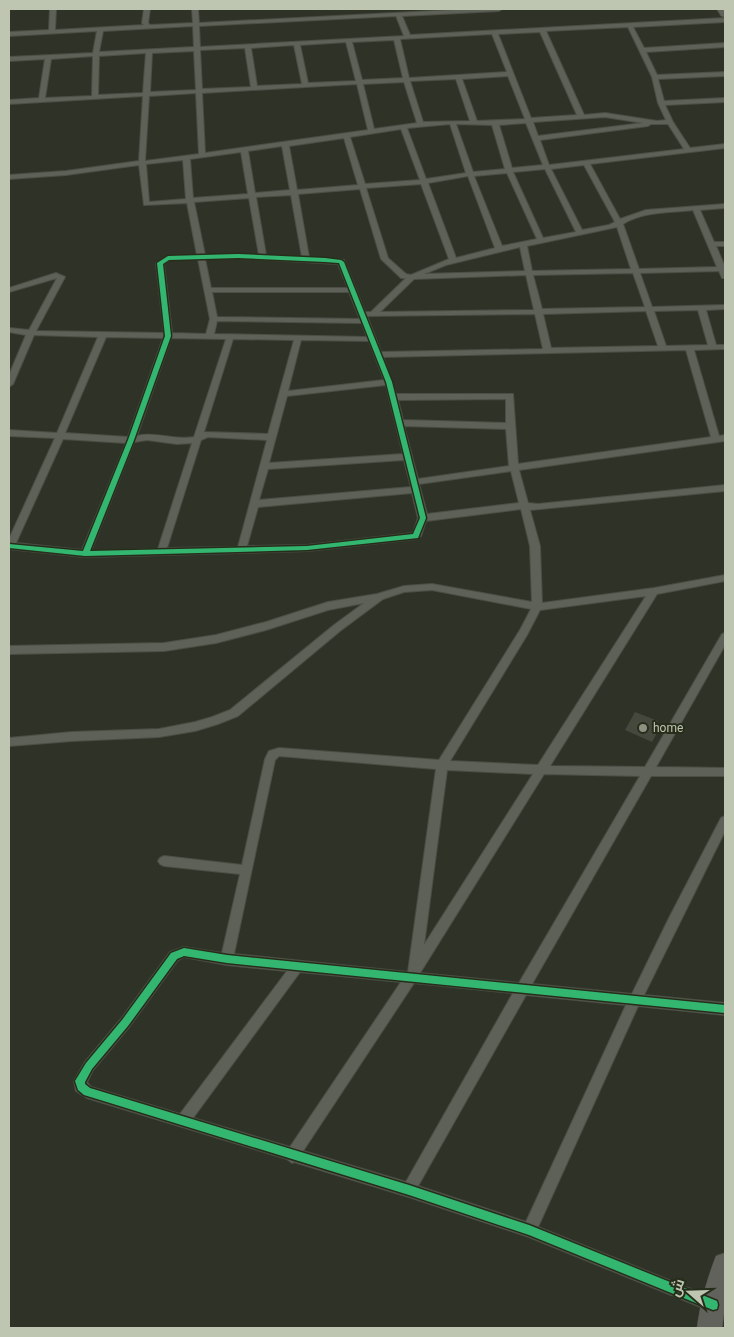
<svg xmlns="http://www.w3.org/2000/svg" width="734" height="1337" font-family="Roboto,Cairo,sans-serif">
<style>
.building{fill:#44483d}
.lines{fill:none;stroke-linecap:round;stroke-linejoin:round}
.street-casing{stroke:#4b4e44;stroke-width:2}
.highway-casing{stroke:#4b4f44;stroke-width:1}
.street{fill:#5d6157;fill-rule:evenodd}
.highway{fill:#60625b;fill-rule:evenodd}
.cycleway-casing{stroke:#272d1b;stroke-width:3}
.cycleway{fill:#33b770;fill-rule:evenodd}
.poi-dot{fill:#8c9280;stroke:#272d1b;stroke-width:2}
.labels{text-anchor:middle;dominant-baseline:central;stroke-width:4;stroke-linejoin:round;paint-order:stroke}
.poi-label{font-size:12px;fill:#bec5b0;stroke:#272d1b;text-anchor:start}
</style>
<rect width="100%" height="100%" fill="#2f3327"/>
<!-- building -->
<path class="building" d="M635 712 658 721 656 724 661 726 652 742 625 730Z"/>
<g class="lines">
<!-- street casing -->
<g class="street-casing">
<path id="street" d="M50 9H56L55 30 144 25 142 23 144 9H150L148 23 150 25 193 23 192 9H198L199 23 471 9H502L499 11 402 16 410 35 725 18V22L633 27 644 48 725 43V47L646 52 657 75 725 72V76L658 79 664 101 725 98V102L665 105 673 122 690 148 725 144V148L590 164 620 219 646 210 725 204V208L700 210 714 242H725V246H716L725 267V278H722L719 271 640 273 652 307 725 305V309L706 310 716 345H725V349L694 350 719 436 725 435V441L519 470 528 503 538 504 725 485V491L530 510 540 546 542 603 654 588 725 575V581L657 594 550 766 645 767 722 634 725 633V645L656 767 725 768V776H651L532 984 632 994 669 918 721 818 725 816V831L644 995 725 1003V1015L638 1006 538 1227 718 1300 720 1305 718 1310 713 1312 529 1237 409 1197 294 1162 292 1163 287 1159 87 1098 76 1091 74 1081 85 1062 121 1019 170 952 184 947 222 953 240 874 164 866 160 864 158 861 160 858 164 856 242 865 265 759 269 751 279 748 439 760 520 630 531 609 432 590 404 592 383 599 340 631 238 716 218 724 195 731 159 737 72 741 9 746V738L72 732 159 729 195 722 212 717 230 710 334 625 364 603 328 610 266 630 216 643 164 651 9 654V646L164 643 216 635 266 622 328 602 377 594 404 586 432 584 532 602 530 546 521 509 426 521 421 536 416 539 307 551 85 557 9 549V539L55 438 9 436V430L57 433 98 337 34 335 13 384 9 387V375L26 335 9 332V328L29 330 57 278 9 292V288L56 273 65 277 36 331 164 333 156 263 168 256 197 255 187 203 144 205 139 165 66 175 9 179V175L66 171 139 161 143 96 9 104V100L39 98 45 59 9 61V57L93 53 97 31 9 36V32L49 30ZM396 16 404 36 200 47 199 26ZM193 26 194 47 99 52 103 31ZM628 27 652 77 658 103 666 120 657 121 605 113 584 115 546 31ZM540 32 577 115 531 118 498 34ZM492 34 507 72 409 78 400 39ZM394 40 403 78 362 80 352 42ZM346 42 356 81 308 83 300 45ZM294 45 302 84 257 86 251 48ZM245 48 251 87 202 89 200 50ZM194 51 196 90 150 92 152 53ZM146 53 143 93 98 95 99 56ZM93 56 92 96 45 98 51 59ZM508 76 525 119 477 121 462 79ZM456 79 470 121 423 122 410 81ZM404 82 417 123 374 129 363 84ZM357 84 368 130 205 153 202 93ZM196 93 199 154 145 161 149 96ZM605 117 643 123 538 136 533 122ZM526 123 543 165 512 168 499 125ZM450 124 466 173 426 179 407 128ZM456 124 492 125 505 169 473 172ZM651 124H668L684 149 549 165 540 140 648 126ZM401 129 420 180 365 184 350 137ZM344 138 358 185 297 190 289 146ZM282 146 290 190 255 193 248 151ZM241 152 248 194 193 198 190 159ZM183 160 186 199 149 202 146 164ZM584 165 615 222 609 225 582 230 551 169ZM545 169 576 232 543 238 513 172ZM507 173 537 239 502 246 474 176ZM468 176 495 248 456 258 428 183ZM421 184 449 259 411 275 406 274 388 258 366 188ZM360 189 381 259 401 278H406L371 312H365L344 260 309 257 298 194ZM291 195 302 257 266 255 256 197ZM249 198 259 255H205L194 202ZM693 210 717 267 639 269 623 224C644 211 669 213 693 210ZM617 227 631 269 532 271 527 246ZM520 247 525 271 424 274 446 265ZM238 258 338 264 348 288H211L205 259ZM198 259 210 319 206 334 172 333 164 264 170 260ZM633 273 645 307 542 309 533 275ZM526 275 534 310 380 312 414 279ZM212 292H349L360 319 217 317ZM698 310 708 345 666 346 654 311ZM646 311 658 346 551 348 543 314ZM535 314 543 349 381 352 367 316ZM217 321 362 323 367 337 214 334ZM106 337 163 338 128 437 65 433ZM171 338 226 339 194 437C175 441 156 431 137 436ZM233 339 294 340 268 434 204 432ZM301 340 369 341 384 380 288 391ZM686 350 711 437 518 464 513 394H396L383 357ZM386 385 403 454 269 463 287 396ZM506 399V423L403 420 398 400ZM404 426 506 429 509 466 418 479ZM208 437 267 440 238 547 167 548 201 440ZM63 439 126 443 82 550 16 543ZM147 440 177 444 192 443 158 549 91 551 134 442ZM404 460 411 487 259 500 268 469ZM511 471 519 503 427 514 419 484ZM412 493 418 518 413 533 307 545 247 546 258 507ZM646 596 538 765 450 761 527 635 540 610ZM279 756 436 769 408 972 234 954 275 760ZM447 770 533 774 424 945ZM544 774 640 776 519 983 420 973ZM184 957 227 965 287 971 180 1114 91 1087 87 1082 93 1070 129 1027 178 960ZM300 972 401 982 290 1147 193 1118ZM414 983 513 993 406 1182 303 1151ZM526 995 626 1005 526 1222 418 1186Z"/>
</g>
<!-- highway casing -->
<g class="highway-casing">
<g id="highway">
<path d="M717 9H725V17L721 16Z"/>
<path d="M725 1253V1306L722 1328H697C700 1304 707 1279 716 1256Z"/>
</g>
</g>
<!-- street -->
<use href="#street" class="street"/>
<!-- highway -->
<use href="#highway" class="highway"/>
<!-- cycleway casing -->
<g class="cycleway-casing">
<g id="cycleway">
<path d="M238 254 325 258 341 260 344 262 392 382 426 518 418 538 307 550 85 556 9 548V544L83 551 128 440 165 336 157 263 168 256ZM238 258 325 262 339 263 386 382 420 518 413 534 307 546 90 551 134 440 171 336 163 264 169 260Z"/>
<path d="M184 948 227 955 725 1005V1013L227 963 184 956 177 959 128 1026 92 1069 85 1082V1084L90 1088 409 1185 529 1225 717 1301 718 1305 717 1309 713 1310 529 1235 409 1195 84 1095 78 1090 75 1081 86 1063 122 1020 171 953Z"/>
</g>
</g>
<!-- cycleway -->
<use href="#cycleway" class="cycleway"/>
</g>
<!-- markers -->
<circle class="poi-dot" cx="643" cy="728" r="5"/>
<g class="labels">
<!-- poi labels -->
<g class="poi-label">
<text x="653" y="728">home</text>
</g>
</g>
<!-- border -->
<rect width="734" height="1337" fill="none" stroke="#bec5b0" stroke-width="20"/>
<!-- north arrow -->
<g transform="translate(689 1292) rotate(290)" stroke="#272d1b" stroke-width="4" paint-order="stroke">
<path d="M0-4L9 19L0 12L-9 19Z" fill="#bec5b0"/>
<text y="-8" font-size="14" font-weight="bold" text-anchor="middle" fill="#bec5b0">ش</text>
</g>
</svg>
